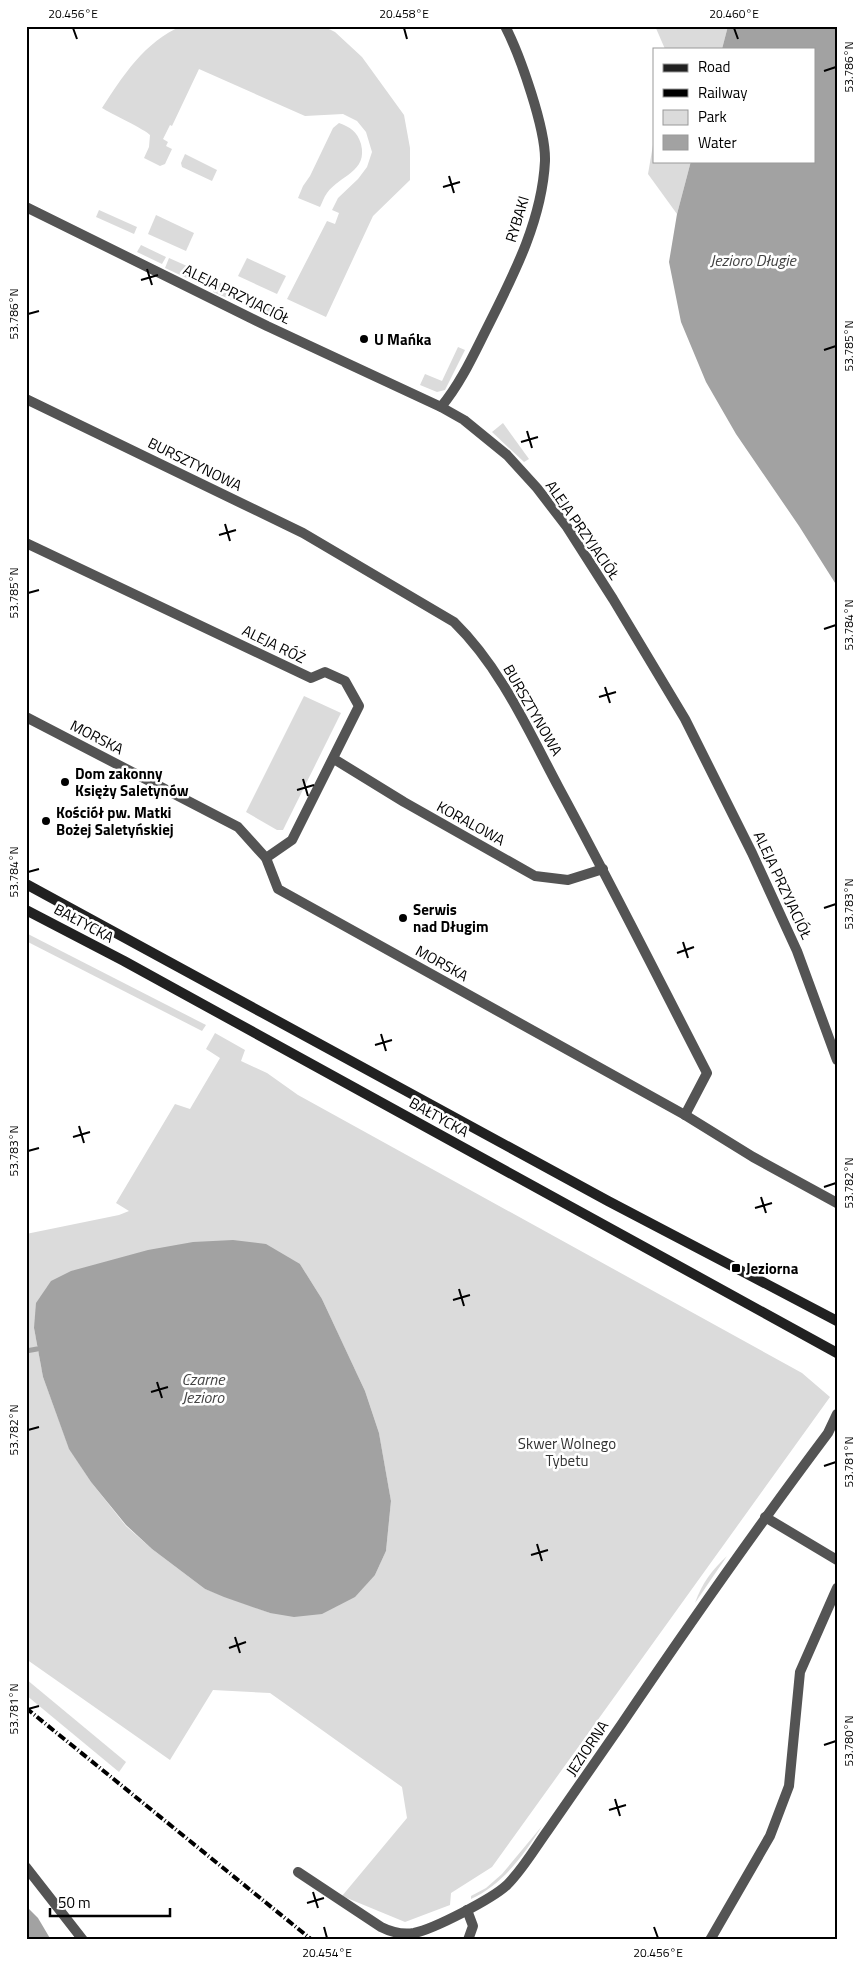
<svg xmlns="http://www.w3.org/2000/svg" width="863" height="1966" font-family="'Titillium Web',sans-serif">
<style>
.green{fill:#dbdbdb;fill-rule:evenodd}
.water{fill:#a2a2a2}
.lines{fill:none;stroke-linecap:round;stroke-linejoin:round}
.stream{stroke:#a2a2a2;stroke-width:5}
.pedestrian{stroke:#545454;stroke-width:10}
.minor{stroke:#545454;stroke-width:10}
.secondary{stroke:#212121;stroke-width:10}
.rail{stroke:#000;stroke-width:4;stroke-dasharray:8 2.5 1 2.5;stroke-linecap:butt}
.ticks{fill:none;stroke:#000;stroke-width:2}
.poi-dot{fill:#000;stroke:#fff;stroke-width:2}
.labels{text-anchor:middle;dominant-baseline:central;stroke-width:5;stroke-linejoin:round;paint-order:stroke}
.street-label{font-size:15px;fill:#000;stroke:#fff}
.poi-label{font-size:15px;font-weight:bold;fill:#000;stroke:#fff;text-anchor:start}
.park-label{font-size:15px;fill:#323232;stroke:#fff}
.water-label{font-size:16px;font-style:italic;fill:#434343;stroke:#fff}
.neatline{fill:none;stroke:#000;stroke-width:2}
.ticks-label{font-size:12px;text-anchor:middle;fill:#000}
</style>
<rect width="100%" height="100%" fill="#fff"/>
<!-- green -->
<g class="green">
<path d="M182 26H323L335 32 362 57 404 115 410 148V180L373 216 326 317 287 299 327 221 335 224 339 213 332 210 338 198 358 179 367 167 372 152 366 132 357 121 343 114 305 116 199 69 172 126 170 125 163 139 168 142 166 146 172 149 165 164 160 166 144 158 149 147 150 135C146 130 110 113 102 108 122 77 145 41 182 26Z"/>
<path d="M655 26H728L722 49H665Z"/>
<path d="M339 123C350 127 357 131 361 144 368 172 340 175 327 193 324 197 322 203 320 207L298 198 303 186 310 176 333 128Z"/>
<path d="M654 139V161H691L677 214 648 174Z"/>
<path d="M185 154 217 170 212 181 182 167 181 163Z"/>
<path d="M99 210 137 227 134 234 96 217Z"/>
<path d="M156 215 194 233 186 251 148 234Z"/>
<path d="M141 245 166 257 162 264 137 252Z"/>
<path d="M169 258 196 270 191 280 165 268Z"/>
<path d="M247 258 286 276 277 294 238 276Z"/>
<path d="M218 282 244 294 239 303 213 292Z"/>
<path d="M249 296 273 307 270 314 245 303Z"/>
<path d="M458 347 465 350 445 390 437 392 420 385 425 374 442 381Z"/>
<path d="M503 423 529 459 524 462 492 432Z"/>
<path d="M304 696 341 713 283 830H277L246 812Z"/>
<path d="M26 933 206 1025 202 1031 26 941Z"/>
<path d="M215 1033 245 1050 241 1061 267 1073 298 1095 802 1373 830 1397 492 1867 451 1893 450 1905 405 1922 342 1896 407 1818 402 1787 270 1693 213 1690 170 1760 26 1659V1234L119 1215 129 1211 116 1203 175 1104 190 1109 220 1058 206 1049ZM300 1264 322 1299 365 1391 379 1433 391 1501 386 1551 375 1575 270 1613 205 1589 152 1549 126 1526 91 1482 69 1448 43 1377 34 1328Z"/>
<path d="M727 1556 695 1603C702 1583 712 1570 727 1556Z"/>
<path d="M26 1679 126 1762 119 1772 26 1695Z"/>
<path d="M542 1826C524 1855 503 1884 471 1899V1896L486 1888 502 1874Z"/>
</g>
<!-- water -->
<g class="water">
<path d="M728 26H837V586L799 526 736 434 706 382 681 322 669 262 677 214 691 161H814V49H722Z"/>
<path d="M233 1240 266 1244 300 1264 322 1299 365 1391 379 1433 391 1501 386 1551 375 1575 355 1597 322 1614 294 1617 270 1613 224 1597 205 1589 152 1549 126 1525 91 1482 69 1449 43 1377 34 1328 36 1303 51 1281 71 1271 148 1250 193 1242Z"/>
<path d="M26 1906 38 1918 51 1940H26Z"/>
</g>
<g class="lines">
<!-- stream -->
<path class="stream" d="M26 1351 37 1349"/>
<!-- pedestrian -->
<path class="pedestrian" d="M467 1910 473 1926 468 1940"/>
<!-- minor -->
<g class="minor">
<path d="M26 207 267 326 441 407 464 420 507 455 537 488 567 527 613 599 685 719 752 853 797 951 837 1060"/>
<path d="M26 399 303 533 454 622C501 668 528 730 559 788 610 882 658 978 707 1073L685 1115"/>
<path d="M441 407C460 384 472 358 485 332 512 278 542 222 545 161 546 129 520 55 505 26"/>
<path d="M26 543 311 678 325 672 345 681 359 706 292 840 266 858"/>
<path d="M26 717 238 827 266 858 278 889 685 1115 753 1157 837 1203"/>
<path d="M334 759 404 802 535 876 568 880 603 869"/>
<path d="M765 1517 837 1560"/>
<path d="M26 1867 83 1940"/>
<path d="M298 1872 381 1927C391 1932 402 1935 414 1933 434 1929 492 1899 507 1885 523 1869 535 1848 548 1830 572 1795 597 1760 621 1725 688 1626 756 1529 828 1433L837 1414"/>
<path d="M710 1940 770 1836 789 1786 800 1672 837 1588"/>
</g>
<!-- secondary -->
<g class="secondary">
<path d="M26 884 608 1201 837 1321"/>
<path d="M26 910 124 961 837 1353"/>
</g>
<!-- rail -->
<path class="rail" d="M26 1708 312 1940"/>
</g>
<!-- ticks -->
<path class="ticks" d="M73 28 77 39M404 28 407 39M734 28 738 39M824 71 836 67M449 176 454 193M443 187 460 182M147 269 152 285M141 280 158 275M28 314 39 311M824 350 836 346M527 431 532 448M521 442 538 437M225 524 230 541M219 535 236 530M28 593 39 590M824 629 836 625M605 687 610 703M599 697 616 692M303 779 308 796M297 790 314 785M28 872 39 869M824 908 836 904M683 942 688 958M677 953 694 947M381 1034 386 1051M375 1045 392 1040M79 1126 84 1143M73 1137 90 1132M28 1151 39 1148M824 1187 836 1183M761 1197 766 1213M755 1208 772 1203M459 1289 464 1306M453 1300 470 1295M157 1382 162 1398M151 1392 168 1387M28 1430 39 1427M824 1466 836 1462M537 1544 542 1561M531 1555 548 1550M235 1637 240 1653M229 1648 246 1642M28 1709 39 1706M824 1745 836 1741M615 1799 620 1816M609 1810 626 1805M313 1892 318 1908M307 1903 324 1898M324 1927 327 1938M654 1927 658 1938"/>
<!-- markers -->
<g class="poi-dot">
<circle cx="364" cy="339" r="5"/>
<circle cx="65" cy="782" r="5"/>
<circle cx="46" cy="821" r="5"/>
<circle cx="403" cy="918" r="5"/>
<rect x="731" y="1263" width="10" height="10" rx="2.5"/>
</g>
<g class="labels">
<!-- street labels -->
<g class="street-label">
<text transform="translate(517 219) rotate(-73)">RYBAKI</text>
<text transform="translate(237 294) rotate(26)">ALEJA PRZYJACIÓŁ</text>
<text transform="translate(195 464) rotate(26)">BURSZTYNOWA</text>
<text transform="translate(583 530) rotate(55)">ALEJA PRZYJACIÓŁ</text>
<text transform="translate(274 644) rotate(26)">ALEJA RÓŻ</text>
<text transform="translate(533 710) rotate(60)">BURSZTYNOWA</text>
<text transform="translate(97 737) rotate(27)">MORSKA</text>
<text transform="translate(471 823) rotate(29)">KORALOWA</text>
<text transform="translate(783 885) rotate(65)">ALEJA PRZYJACIÓŁ</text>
<text transform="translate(84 923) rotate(28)">BAŁTYCKA</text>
<text transform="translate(442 963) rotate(29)">MORSKA</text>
<text transform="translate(439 1117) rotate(29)">BAŁTYCKA</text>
<text transform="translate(587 1748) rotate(-56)">JEZIORNA</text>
</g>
<!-- poi labels -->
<g class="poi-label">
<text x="374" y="339">U Mańka</text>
<text x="75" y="773">Dom zakonny<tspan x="75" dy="17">Księży Saletynów</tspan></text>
<text x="56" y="812">Kościół pw. Matki<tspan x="56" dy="17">Bożej Saletyńskiej</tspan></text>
<text x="413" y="909">Serwis<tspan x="413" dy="17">nad Długim</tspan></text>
<text x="746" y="1268">Jeziorna</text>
</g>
<!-- park labels -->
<g class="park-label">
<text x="567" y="1443">Skwer Wolnego<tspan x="567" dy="17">Tybetu</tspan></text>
</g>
<!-- water labels -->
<g class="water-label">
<text x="753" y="260">Jezioro Długie</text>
<text x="203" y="1379">Czarne<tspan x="203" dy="18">Jezioro</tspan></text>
</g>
</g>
<!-- border -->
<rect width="863" height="1966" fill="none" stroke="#ffffff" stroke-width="55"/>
<!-- legend -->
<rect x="653" y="48" width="162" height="115" fill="#ffffff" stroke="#999999"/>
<rect x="663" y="64" width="25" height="8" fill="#212121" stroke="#999999"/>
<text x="698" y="72" font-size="15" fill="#000000">Road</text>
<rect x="663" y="89" width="25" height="8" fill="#000000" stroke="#999999"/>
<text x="698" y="98" font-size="15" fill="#000000">Railway</text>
<rect x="663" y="110" width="25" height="15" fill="#dbdbdb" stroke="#999999"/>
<text x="698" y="122" font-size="15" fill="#000000">Park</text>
<rect x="663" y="135" width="25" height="15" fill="#a2a2a2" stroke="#999999"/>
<text x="698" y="148" font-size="15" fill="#000000">Water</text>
<!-- scale -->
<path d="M50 1908v8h120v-8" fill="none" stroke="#000000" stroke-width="2.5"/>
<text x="58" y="1908" font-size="15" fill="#000000" stroke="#ffffff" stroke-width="4" paint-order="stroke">50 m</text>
<rect x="28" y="28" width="808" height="1910" class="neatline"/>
<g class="ticks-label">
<text x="73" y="18">20.456°E</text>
<text x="404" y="18">20.458°E</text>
<text x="734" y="18">20.460°E</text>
<text transform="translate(849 67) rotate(-90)" y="4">53.786°N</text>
<text transform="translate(14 314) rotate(-90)" y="4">53.786°N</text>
<text transform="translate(849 346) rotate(-90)" y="4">53.785°N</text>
<text transform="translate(14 593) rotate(-90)" y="4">53.785°N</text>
<text transform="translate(849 625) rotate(-90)" y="4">53.784°N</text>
<text transform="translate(14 872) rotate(-90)" y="4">53.784°N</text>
<text transform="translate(849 904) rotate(-90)" y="4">53.783°N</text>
<text transform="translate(14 1151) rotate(-90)" y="4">53.783°N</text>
<text transform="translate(849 1183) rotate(-90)" y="4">53.782°N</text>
<text transform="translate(14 1430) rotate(-90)" y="4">53.782°N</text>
<text transform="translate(849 1462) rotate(-90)" y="4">53.781°N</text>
<text transform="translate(14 1709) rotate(-90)" y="4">53.781°N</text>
<text transform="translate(849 1741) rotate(-90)" y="4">53.780°N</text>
<text x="327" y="1957">20.454°E</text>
<text x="658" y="1957">20.456°E</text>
</g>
</svg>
